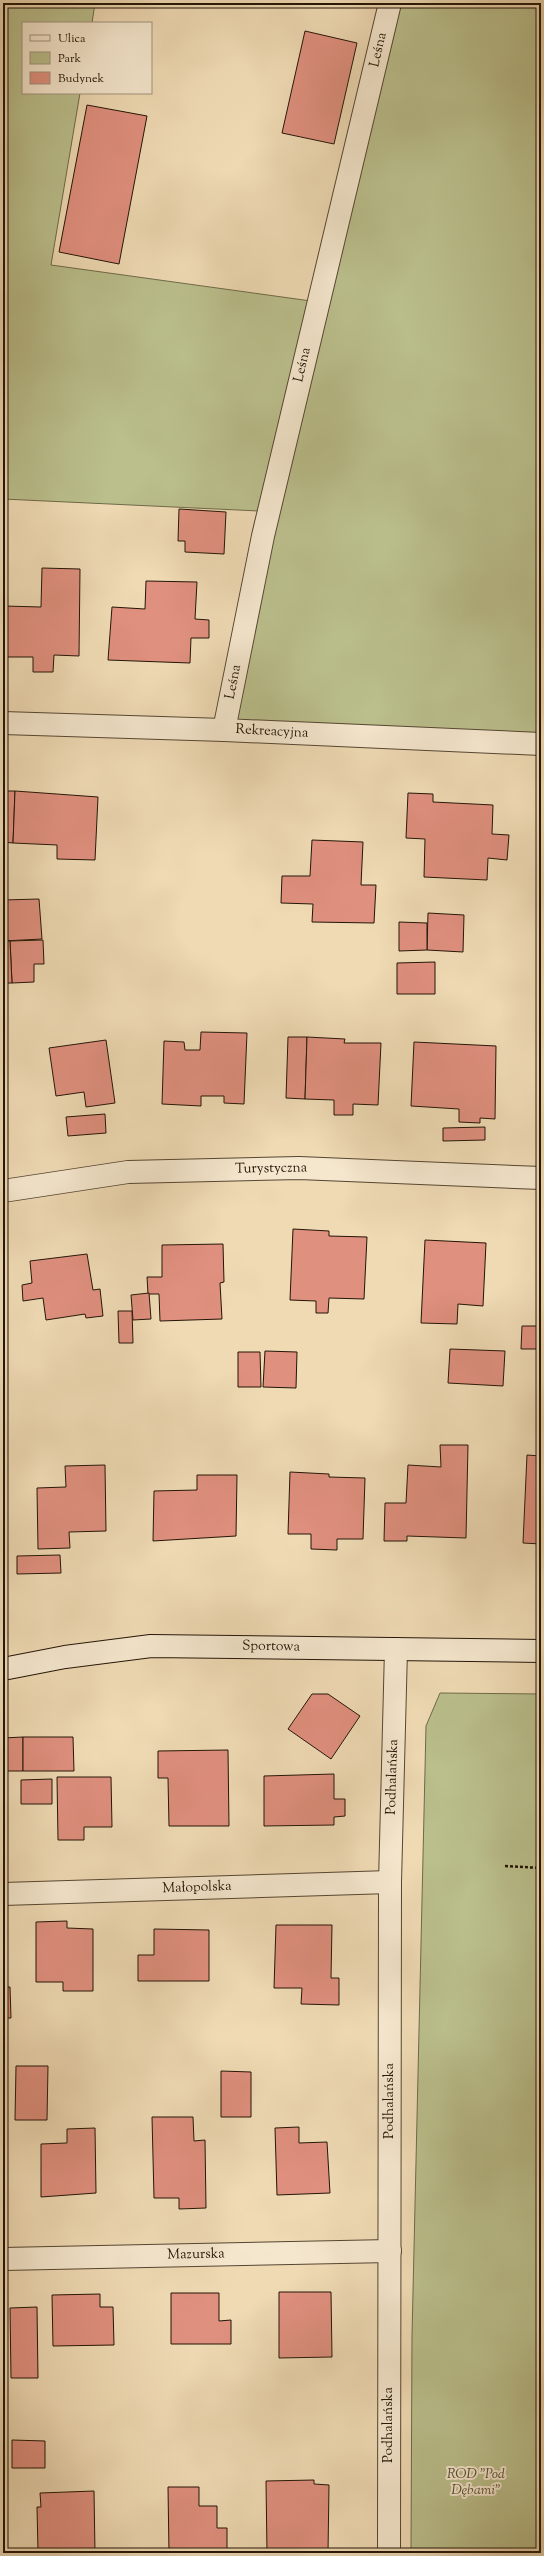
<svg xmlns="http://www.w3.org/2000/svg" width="544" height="2556" font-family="'Sorts Mill Goudy',serif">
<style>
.green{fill:#babf8c;stroke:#6e6a49}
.building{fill:#e0907f;stroke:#231506}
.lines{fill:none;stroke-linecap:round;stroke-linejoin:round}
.street-casing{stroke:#564632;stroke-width:24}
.secondary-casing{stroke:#231506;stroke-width:24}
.path{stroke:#231506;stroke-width:2.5;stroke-dasharray:3 2;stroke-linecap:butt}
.street{stroke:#f5e7ce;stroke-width:22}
.secondary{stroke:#f5e7ce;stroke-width:22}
.labels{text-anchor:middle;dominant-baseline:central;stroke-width:4;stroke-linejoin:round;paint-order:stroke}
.street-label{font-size:14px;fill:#231506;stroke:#f5e7ce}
.park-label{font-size:14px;font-style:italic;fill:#585035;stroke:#f5e7ce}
</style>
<rect width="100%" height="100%" fill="#efdab4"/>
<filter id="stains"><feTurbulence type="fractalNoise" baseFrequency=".005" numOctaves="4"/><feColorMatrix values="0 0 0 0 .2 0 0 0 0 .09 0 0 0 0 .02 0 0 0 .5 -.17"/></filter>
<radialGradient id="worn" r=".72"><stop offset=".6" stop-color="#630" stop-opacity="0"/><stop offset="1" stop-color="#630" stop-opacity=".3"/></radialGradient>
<!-- green -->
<g class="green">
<path d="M3 3H95L92 23H23V93H80L51 265 311 301 259 511 3 499Z"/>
<path d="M383 3H541V744L224 730Z"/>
<path d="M440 1693 541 1694V2553H411L412 2336 426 1726Z"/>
</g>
<!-- building -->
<g class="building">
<path d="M305 31 357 43 334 144 282 133Z"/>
<path d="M87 105 147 116 119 264 59 252Z"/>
<path d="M179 509 226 512 224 554 185 552V541H178Z"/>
<path d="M42 568 80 569 79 656 54 655 53 672H33V657H3V606L41 607Z"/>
<path d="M146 581 197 582 195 619 209 620V638H191L190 663 108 660 112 607 145 609Z"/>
<path d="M3 791H15L13 843 3 842Z"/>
<path d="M15 791 98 797 95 860 57 859V845L13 843Z"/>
<path d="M408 793 433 794V802L493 805 492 834 509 835 507 860 488 858 487 880 424 877 425 839 406 838Z"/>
<path d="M312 840 363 842 361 885H376L374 923 312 922 313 904 281 903 282 876H310Z"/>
<path d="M39 899 42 939 3 941V900Z"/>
<path d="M428 913 464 915 463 952 427 950Z"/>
<path d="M399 922 427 923V950L399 951Z"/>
<path d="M43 940 44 964H34V982L12 983 10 941Z"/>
<path d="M3 941H10L12 983H3Z"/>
<path d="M435 962V994H397V963Z"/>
<path d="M201 1032 247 1033 244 1104 224 1103V1096H201V1106L162 1104 164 1041 184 1042 185 1050H200Z"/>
<path d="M288 1037H307L305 1099 286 1098Z"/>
<path d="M307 1037 345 1039 344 1043H381L378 1105 353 1104V1115H334V1100L305 1099Z"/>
<path d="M106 1040 115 1103 86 1107 84 1092 56 1096 49 1048Z"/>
<path d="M414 1042 496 1046 495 1119 480 1118V1123L459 1122V1109L411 1106Z"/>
<path d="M541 1065V1109H539Z"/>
<path d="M105 1114 106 1133 68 1136 66 1117Z"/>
<path d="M485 1127V1140L443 1141V1128Z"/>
<path d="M293 1229 329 1231V1236L367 1237 364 1299 329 1298 328 1313H316V1301L290 1300Z"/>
<path d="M425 1240 486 1243 483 1306 458 1304 457 1324 421 1323Z"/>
<path d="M223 1244 224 1282 220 1283 222 1319 160 1321 159 1294H148L147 1277H162V1245Z"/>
<path d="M87 1254 93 1290 100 1289 103 1316 86 1318 85 1314 46 1320 43 1298 23 1301 22 1285 32 1283 30 1261Z"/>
<path d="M149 1293 151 1319 133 1320 131 1295Z"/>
<path d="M118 1311H132L133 1343H119Z"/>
<path d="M522 1326H541V1349H521Z"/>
<path d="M450 1349 505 1351 503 1386 448 1383Z"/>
<path d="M265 1351 297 1352 296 1388 263 1387Z"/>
<path d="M238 1352H260L261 1387H238Z"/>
<path d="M440 1445H468L466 1538 407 1536V1541H384L385 1503H406L408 1465 441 1467Z"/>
<path d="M527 1455 541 1456V1544L523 1543Z"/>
<path d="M105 1465 106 1531 69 1532 70 1548 38 1549 37 1488 66 1487 65 1466Z"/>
<path d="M290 1472 329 1474V1477L365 1478 363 1539H337V1550L311 1549V1534H288Z"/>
<path d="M197 1475H237L236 1536 153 1541 154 1491 197 1490Z"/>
<path d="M538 1549H541V1570H539Z"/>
<path d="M60 1555 61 1573 17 1574V1556Z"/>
<path d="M312 1694H328L360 1716 331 1759 288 1729Z"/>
<path d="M23 1737V1771H4L3 1777V1738Z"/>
<path d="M23 1737H73L74 1771H23Z"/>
<path d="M228 1750 229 1826H169L168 1778H158V1751Z"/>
<path d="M334 1774V1799H345V1816L334 1817V1825L264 1826V1776Z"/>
<path d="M57 1777H111L112 1827H84V1840H58Z"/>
<path d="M52 1779V1804H21V1780Z"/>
<path d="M67 1921V1928L93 1929V1991H63V1982H36V1922Z"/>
<path d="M276 1925H332L331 1978H339V2005L301 2004 302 1988H274Z"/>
<path d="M154 1929 209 1930V1981H138V1955H154Z"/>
<path d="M3 1987H10L11 2018H3Z"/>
<path d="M16 2066H48L47 2120H15Z"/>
<path d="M221 2071 251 2072V2117H221Z"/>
<path d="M152 2117H193L194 2141 205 2140 206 2208 179 2209V2198H154Z"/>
<path d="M299 2127V2143L327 2142 330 2193 277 2195 275 2128Z"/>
<path d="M95 2128 96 2193 41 2197V2144L67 2143V2129Z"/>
<path d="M279 2292H331L332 2357 279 2358Z"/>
<path d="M171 2293H219V2321L231 2320V2344H171Z"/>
<path d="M100 2294V2307H113L114 2345 53 2346 52 2295Z"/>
<path d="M37 2307 38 2378H11L10 2308Z"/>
<path d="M12 2440 45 2441V2468H12Z"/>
<path d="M314 2480V2484L329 2485 328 2553H267L266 2481Z"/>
<path d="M168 2487H199V2506H217V2528H227V2549L218 2550 217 2553H169Z"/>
<path d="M94 2491 95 2553H64V2550L38 2551 37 2507H41L40 2493Z"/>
</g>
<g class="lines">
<!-- street casing -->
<g class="street-casing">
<g id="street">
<path d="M3 723 224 730 541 744"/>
<path d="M224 730 263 536 390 3"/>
<path d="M3 1191 128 1172 299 1168 541 1178"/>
<path d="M3 1894 390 1882"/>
<path d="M3 2259 390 2251"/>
<path d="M389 2553 390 1882 396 1649"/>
</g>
</g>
<!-- secondary casing -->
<g class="secondary-casing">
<path id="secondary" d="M3 1669 65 1657 151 1646 541 1651"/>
</g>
<!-- path -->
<path class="path" d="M505 1866 541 1868"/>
<!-- street -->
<use href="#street" class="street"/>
<!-- secondary -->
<use href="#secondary" class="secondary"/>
</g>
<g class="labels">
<!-- street labels -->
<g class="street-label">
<text transform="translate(379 50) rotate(-77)">Leśna</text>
<text transform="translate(303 365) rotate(-77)">Leśna</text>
<text transform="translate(234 682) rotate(-79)">Leśna</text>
<text transform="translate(272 732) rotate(3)">Rekreacyjna</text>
<text transform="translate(271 1169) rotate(-1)">Turystyczna</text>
<text transform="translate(271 1647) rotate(1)">Sportowa</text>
<text transform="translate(393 1777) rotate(-88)">Podhalańska</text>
<text transform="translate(197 1888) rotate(-2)">Małopolska</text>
<text transform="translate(390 2101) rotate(-90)">Podhalańska</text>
<text transform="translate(196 2255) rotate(-1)">Mazurska</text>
<text transform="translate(389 2425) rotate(-90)">Podhalańska</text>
</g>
<!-- park labels -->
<g class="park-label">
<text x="476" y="2475">ROD "Pod<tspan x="476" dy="16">Dębami"</tspan></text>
</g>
</g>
<!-- margin -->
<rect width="544" height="2556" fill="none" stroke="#efdab4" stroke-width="16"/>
<rect x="4" y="4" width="536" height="2548" fill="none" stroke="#231506" stroke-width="2"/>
<rect x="8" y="8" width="528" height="2540" fill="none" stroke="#231506"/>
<!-- legend -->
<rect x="22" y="22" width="130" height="72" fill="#f5e7ce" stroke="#a1937e"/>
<rect x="30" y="35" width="20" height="6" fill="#f5e7ce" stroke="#a1937e"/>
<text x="58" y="42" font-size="12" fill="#231506">Ulica</text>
<rect x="30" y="52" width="20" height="12" fill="#babf8c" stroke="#a1937e"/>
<text x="58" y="62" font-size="12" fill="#231506">Park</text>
<rect x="30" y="72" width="20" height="12" fill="#e0907f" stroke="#a1937e"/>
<text x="58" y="82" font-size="12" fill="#231506">Budynek</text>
<rect width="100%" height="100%" filter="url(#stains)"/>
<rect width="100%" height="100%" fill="url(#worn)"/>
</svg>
